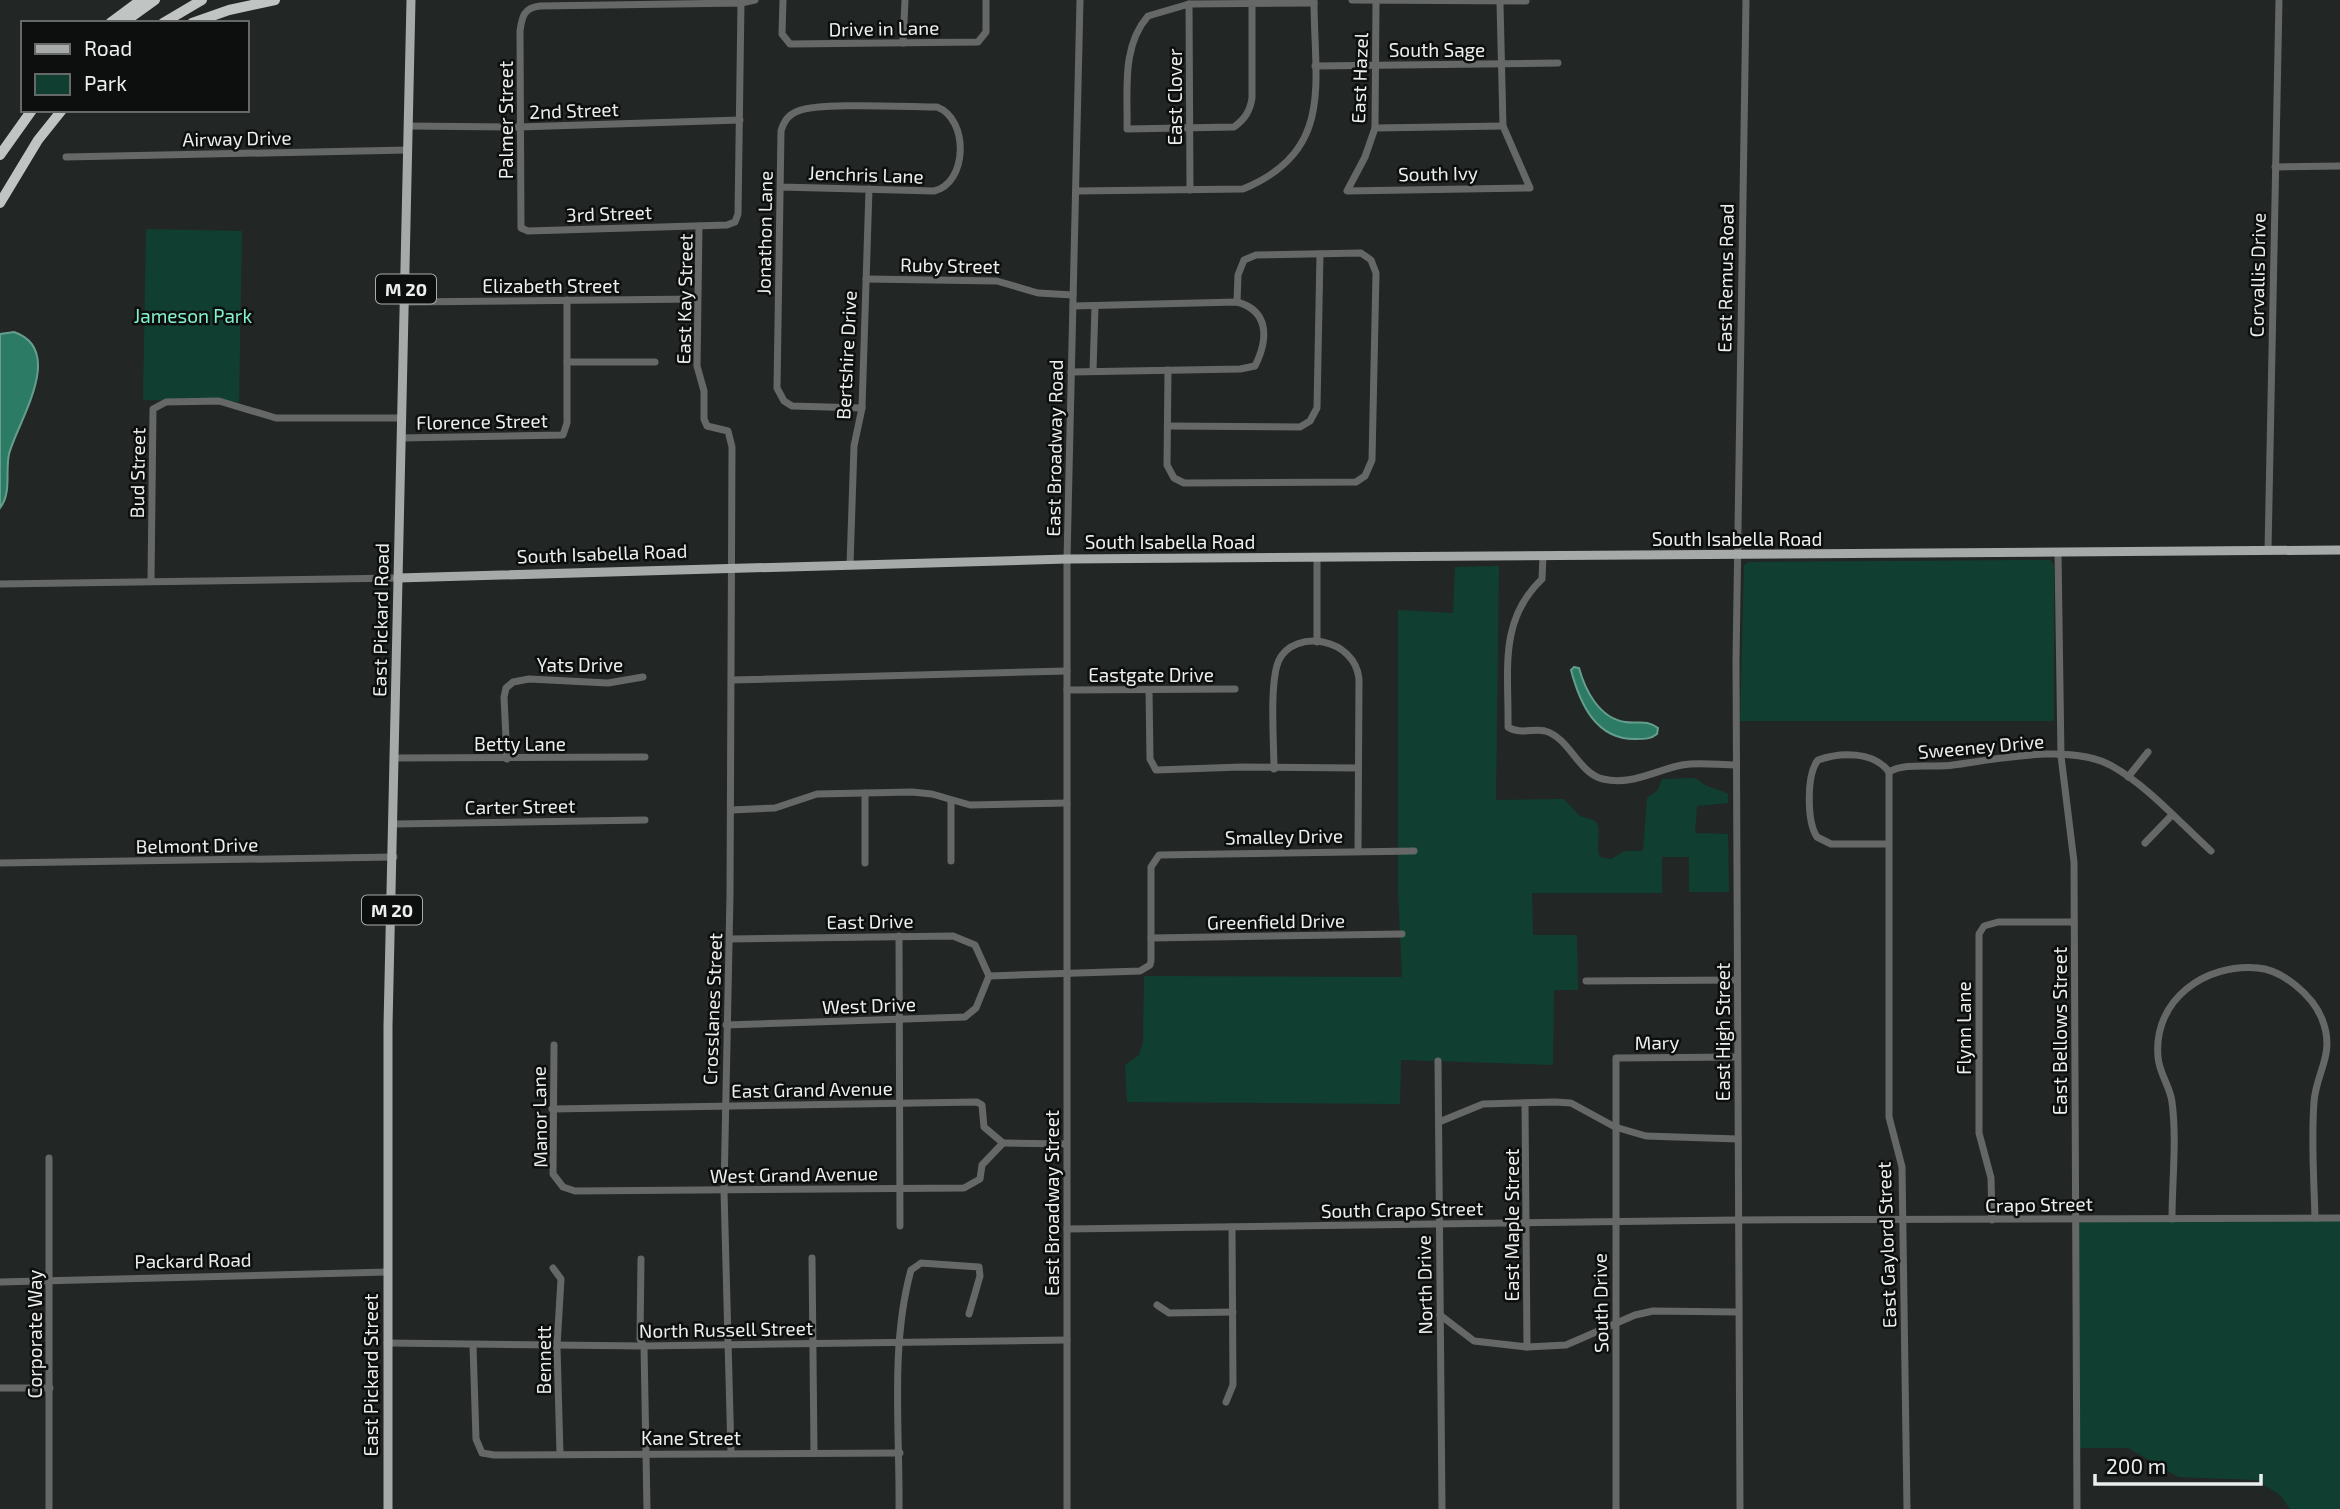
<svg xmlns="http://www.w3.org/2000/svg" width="2340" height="1509" font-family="'Exo 2',sans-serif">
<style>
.green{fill:#103f32}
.water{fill:#2c7b65;stroke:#669e8e;stroke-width:2}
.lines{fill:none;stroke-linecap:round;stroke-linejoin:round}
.minor{stroke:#666867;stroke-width:7}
.major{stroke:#a6aaa9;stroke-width:9}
.highway{stroke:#c0c5c3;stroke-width:10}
.labels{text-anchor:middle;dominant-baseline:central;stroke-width:5;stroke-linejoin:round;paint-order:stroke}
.shield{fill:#0d0f0e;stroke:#a9acab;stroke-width:2}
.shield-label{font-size:18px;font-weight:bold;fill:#ecefee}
.street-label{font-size:19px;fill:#ecefee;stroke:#0d0f0e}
.park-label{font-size:19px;fill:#82f1ce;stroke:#0d0f0e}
</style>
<rect width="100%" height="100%" fill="#222625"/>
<!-- green -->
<g class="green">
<path d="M146 229 242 231 239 402 143 400Z"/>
<path d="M2044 560H2050L2054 565V721H1740L1744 565 1749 562Z"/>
<path d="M1499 566 1496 800 1564 799 1580 816 1596 821C1602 832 1595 845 1600 857L1611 859 1625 851H1643L1647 798 1658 790 1662 779 1696 778C1703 787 1718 788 1728 794V803L1697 806 1695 833 1728 834 1729 892H1689V857H1662V893H1532L1533 935H1577L1578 990H1554L1553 1065 1401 1060 1400 1104 1127 1102 1125 1065 1139 1055 1143 1043 1144 976 1402 977 1398 893V610L1453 613 1455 567Z"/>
<path d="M2075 1219H2340V1509H2290L2280 1495 2256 1480 2178 1477 2128 1448H2077Z"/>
</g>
<!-- water -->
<g class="water">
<path d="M14 332C67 350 17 423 9 454 5 472 12 492 0 508V334Z"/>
<path d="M1574 667 1579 668C1585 690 1599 718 1625 722 1637 724 1647 719 1658 728L1657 734C1651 739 1645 739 1636 739 1596 740 1580 704 1571 670Z"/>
</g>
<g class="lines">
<!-- minor -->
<g class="minor">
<path d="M783 0 782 34 790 44 978 42 986 32V0"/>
<path d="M1352 0 1526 1"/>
<path d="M1376 2 1375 128 1365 157 1347 191 1530 188 1503 126 1500 3"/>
<path d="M741 3 738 214 735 222 727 225 528 231 521 228 520 31C522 16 524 8 540 6L741 3 755 0"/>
<path d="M1189 4 1190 190"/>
<path d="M1252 5V98C1250 111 1245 119 1234 127L1127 129C1128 91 1121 47 1148 16L1189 4 1314 3"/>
<path d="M903 43 905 0"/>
<path d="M1315 66 1558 63"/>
<path d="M408 126 519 127 740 120"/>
<path d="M1375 128 1503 126"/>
<path d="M66 157 408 150"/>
<path d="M2275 167 2340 166"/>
<path d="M781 187 934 191C968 183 969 119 937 107 910 107 818 102 798 111 788 115 784 121 781 131L777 388 784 401 792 406 862 408"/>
<path d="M1076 191 1243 189C1335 151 1314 83 1314 1"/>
<path d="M699 226 697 366 704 391V419L707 426 728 431 732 447 730 895 724 1191 731 1453"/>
<path d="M866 279 997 281 1038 293 1073 295"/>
<path d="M405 302 697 299"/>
<path d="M567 362H655"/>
<path d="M1168 370 1167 465 1174 478 1184 483 1356 482 1365 476 1372 460 1376 273 1371 260 1361 253 1256 255 1244 260 1238 275 1237 302"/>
<path d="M1093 371 1095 306"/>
<path d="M1071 372 1240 369 1255 366C1268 340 1270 311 1237 302L1073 306"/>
<path d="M1169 426 1300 427 1310 421 1317 408 1320 254"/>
<path d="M401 438 563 435 567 423V300"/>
<path d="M2268 551 2279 0"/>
<path d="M2058 553 2061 756 2074 862 2077 1509"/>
<path d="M1543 556 1542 579C1498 621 1509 671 1508 727 1520 735 1533 728 1545 731 1570 738 1578 773 1603 779 1631 786 1656 770 1682 765 1699 762 1719 765 1736 765"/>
<path d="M850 565 854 446 862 408 869 189"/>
<path d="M151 581 153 409 166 402 219 401 276 418H402"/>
<path d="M0 584 398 578"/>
<path d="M1317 642V559"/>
<path d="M732 680 1067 671"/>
<path d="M1067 690 1235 689"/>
<path d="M1149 690 1150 759 1156 770 1241 767 1358 768"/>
<path d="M394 758 645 757"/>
<path d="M507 759 504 697 506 688 513 682 529 679 608 683 643 677"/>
<path d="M1274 769C1274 744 1269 681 1279 660 1295 628 1355 638 1359 679L1358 851"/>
<path d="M1889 772V1117L1902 1167 1907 1509"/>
<path d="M1889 772C1904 762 1935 768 1953 765 1998 759 2071 743 2112 766 2149 787 2180 823 2211 851"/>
<path d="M2128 777 2148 752"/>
<path d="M865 793V863"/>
<path d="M731 810 775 808 817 794 912 792 932 794 970 805 1067 803"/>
<path d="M394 824 645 820"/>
<path d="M2145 843 2171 816"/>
<path d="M1888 844H1831L1817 837C1807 822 1806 775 1818 760 1840 752 1874 751 1889 772"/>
<path d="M951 861V801"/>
<path d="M0 863 394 857"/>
<path d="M899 936 900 1226"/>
<path d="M1151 938 1402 934"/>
<path d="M730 939 953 936 975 945 989 976"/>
<path d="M989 976 1140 971 1150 965 1151 961V867L1159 855 1414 851"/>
<path d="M1586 981 1737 980"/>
<path d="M726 1025 965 1017 976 1008 989 976"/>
<path d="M554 1045 553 1174 563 1187 575 1191 964 1188 980 1179 982 1165 1003 1143"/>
<path d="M1438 1061 1442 1509"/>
<path d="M1525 1103 1527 1347"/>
<path d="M552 1109 977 1102 982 1105 984 1127 1003 1143"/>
<path d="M1439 1122 1483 1104 1555 1102 1571 1103 1615 1127 1646 1136 1738 1139"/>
<path d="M1003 1143 1066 1144"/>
<path d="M49 1158V1509"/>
<path d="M2172 1219C2172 1181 2177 1140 2172 1102 2170 1086 2159 1073 2158 1057 2153 999 2206 963 2258 968 2283 970 2313 996 2322 1019 2336 1054 2316 1072 2314 1102 2311 1140 2314 1180 2315 1218"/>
<path d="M1992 1220 1991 1178 1979 1133V934L1984 926 1998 922H2074"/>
<path d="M1067 1229 1738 1220 2340 1218"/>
<path d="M812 1258 814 1452"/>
<path d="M641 1259 640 1339 644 1346 647 1509"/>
<path d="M553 1268 561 1279 557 1346 560 1454"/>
<path d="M0 1282 387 1272"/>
<path d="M1157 1305 1169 1313 1233 1312"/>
<path d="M1440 1315 1474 1341 1527 1347 1566 1345 1635 1315 1653 1311 1738 1312"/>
<path d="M387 1343 644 1346 1067 1340"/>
<path d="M473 1346 476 1439 482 1453 494 1455 900 1453"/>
<path d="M0 1388H50"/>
<path d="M1226 1402 1233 1385 1232 1227"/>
<path d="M899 1509C900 1431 890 1346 911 1270L921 1263 979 1267 980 1276 969 1314"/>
<path d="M1067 1509V559L1080 0"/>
<path d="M1616 1509V1058L1737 1057"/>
<path d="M1740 1509 1736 661 1746 0"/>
</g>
<!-- major -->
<g class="major">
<path d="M398 578 1067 559 2340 550"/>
<path d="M388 1509V1026L411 0"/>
</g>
<!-- highway -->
<g class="highway">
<path d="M110 23 141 0"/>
<path d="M123 23 155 0"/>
<path d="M163 23 202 0"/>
<path d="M192 23 229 10 275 0"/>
<path d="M0 155 32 110"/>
<path d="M0 203 38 140 62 110"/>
</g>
</g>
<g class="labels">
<!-- shield labels -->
<g class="shield">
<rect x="376" y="274.5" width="60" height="29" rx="5"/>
<rect x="362" y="895.5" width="60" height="29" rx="5"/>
</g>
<g class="shield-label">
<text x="406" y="289">M 20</text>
<text x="392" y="910">M 20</text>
</g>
<!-- street labels -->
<g class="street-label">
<text transform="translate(884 28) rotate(-1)">Drive in Lane</text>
<text x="1437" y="49">South Sage</text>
<text transform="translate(1359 78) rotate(-88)">East Hazel</text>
<text transform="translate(1174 97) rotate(-90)">East Clover</text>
<text transform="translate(574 110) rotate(-2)">2nd Street</text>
<text transform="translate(505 120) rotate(-90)">Palmer Street</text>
<text transform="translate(237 138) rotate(-1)">Airway Drive</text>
<text transform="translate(1438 173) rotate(-1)">South Ivy</text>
<text transform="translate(866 174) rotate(2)">Jenchris Lane</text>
<text transform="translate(609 213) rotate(-2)">3rd Street</text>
<text transform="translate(764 233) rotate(-89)">Jonathon Lane</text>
<text transform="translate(950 265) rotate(1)">Ruby Street</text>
<text transform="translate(2257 275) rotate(-89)">Corvallis Drive</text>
<text transform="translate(1725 278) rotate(-89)">East Remus Road</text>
<text x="551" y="285">Elizabeth Street</text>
<text transform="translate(684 299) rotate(-89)">East Kay Street</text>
<text transform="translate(846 355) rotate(-87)">Bertshire Drive</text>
<text transform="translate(482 421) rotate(-1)">Florence Street</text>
<text transform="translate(1054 448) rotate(-89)">East Broadway Road</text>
<text transform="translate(137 473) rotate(-89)">Bud Street</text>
<text x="1737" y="538">South Isabella Road</text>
<text x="1170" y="541">South Isabella Road</text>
<text transform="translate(602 553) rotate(-2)">South Isabella Road</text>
<text transform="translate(380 620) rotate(-89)">East Pickard Road</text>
<text x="580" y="664">Yats Drive</text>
<text x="1151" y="674">Eastgate Drive</text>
<text x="520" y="743">Betty Lane</text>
<text transform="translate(1981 746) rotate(-5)">Sweeney Drive</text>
<text transform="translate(520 806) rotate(-1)">Carter Street</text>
<text transform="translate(1284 836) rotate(-1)">Smalley Drive</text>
<text transform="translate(197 845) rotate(-1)">Belmont Drive</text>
<text transform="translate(870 921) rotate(-1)">East Drive</text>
<text transform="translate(1276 921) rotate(-1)">Greenfield Drive</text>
<text transform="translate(869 1005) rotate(-2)">West Drive</text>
<text transform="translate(712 1009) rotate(-88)">Crosslanes Street</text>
<text transform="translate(1963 1028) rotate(-90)">Flynn Lane</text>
<text transform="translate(2059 1031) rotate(-90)">East Bellows Street</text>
<text transform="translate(1722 1032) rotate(-90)">East High Street</text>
<text transform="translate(1657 1042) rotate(-1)">Mary</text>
<text transform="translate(812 1089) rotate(-1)">East Grand Avenue</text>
<text transform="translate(539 1117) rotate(-91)">Manor Lane</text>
<text transform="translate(794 1174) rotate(-1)">West Grand Avenue</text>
<text transform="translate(1051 1203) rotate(-90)">East Broadway Street</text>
<text transform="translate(2039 1204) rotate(-1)">Crapo Street</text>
<text transform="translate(1402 1209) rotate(-1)">South Crapo Street</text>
<text transform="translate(1511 1225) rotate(-90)">East Maple Street</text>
<text transform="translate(1886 1245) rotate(-92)">East Gaylord Street</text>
<text transform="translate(193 1260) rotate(-1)">Packard Road</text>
<text transform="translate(1424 1285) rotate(-91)">North Drive</text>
<text transform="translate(1600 1303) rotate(-91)">South Drive</text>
<text transform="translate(726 1329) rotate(-1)">North Russell Street</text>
<text transform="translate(34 1334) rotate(-90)">Corporate Way</text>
<text transform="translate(543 1360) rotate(-90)">Bennett</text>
<text transform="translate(370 1375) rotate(-90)">East Pickard Street</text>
<text x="691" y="1437">Kane Street</text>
</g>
<!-- park labels -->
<g class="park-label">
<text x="193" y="315">Jameson Park</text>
</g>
</g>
<!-- legend -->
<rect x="21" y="21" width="228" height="91" fill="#0d0f0e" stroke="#666968" stroke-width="2"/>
<rect x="35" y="44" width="35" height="10" fill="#a6aaa9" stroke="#666968" stroke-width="2"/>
<text x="84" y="56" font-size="21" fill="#ecefee">Road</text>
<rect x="35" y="74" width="35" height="21" fill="#103f32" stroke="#666968" stroke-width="2"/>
<text x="84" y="91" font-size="21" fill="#ecefee">Park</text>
<!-- scale -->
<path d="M2095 1474v10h166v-10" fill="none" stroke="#ecefee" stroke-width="3.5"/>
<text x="2106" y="1474" font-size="21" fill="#ecefee" stroke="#0d0f0e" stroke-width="5" paint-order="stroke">200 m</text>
</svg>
